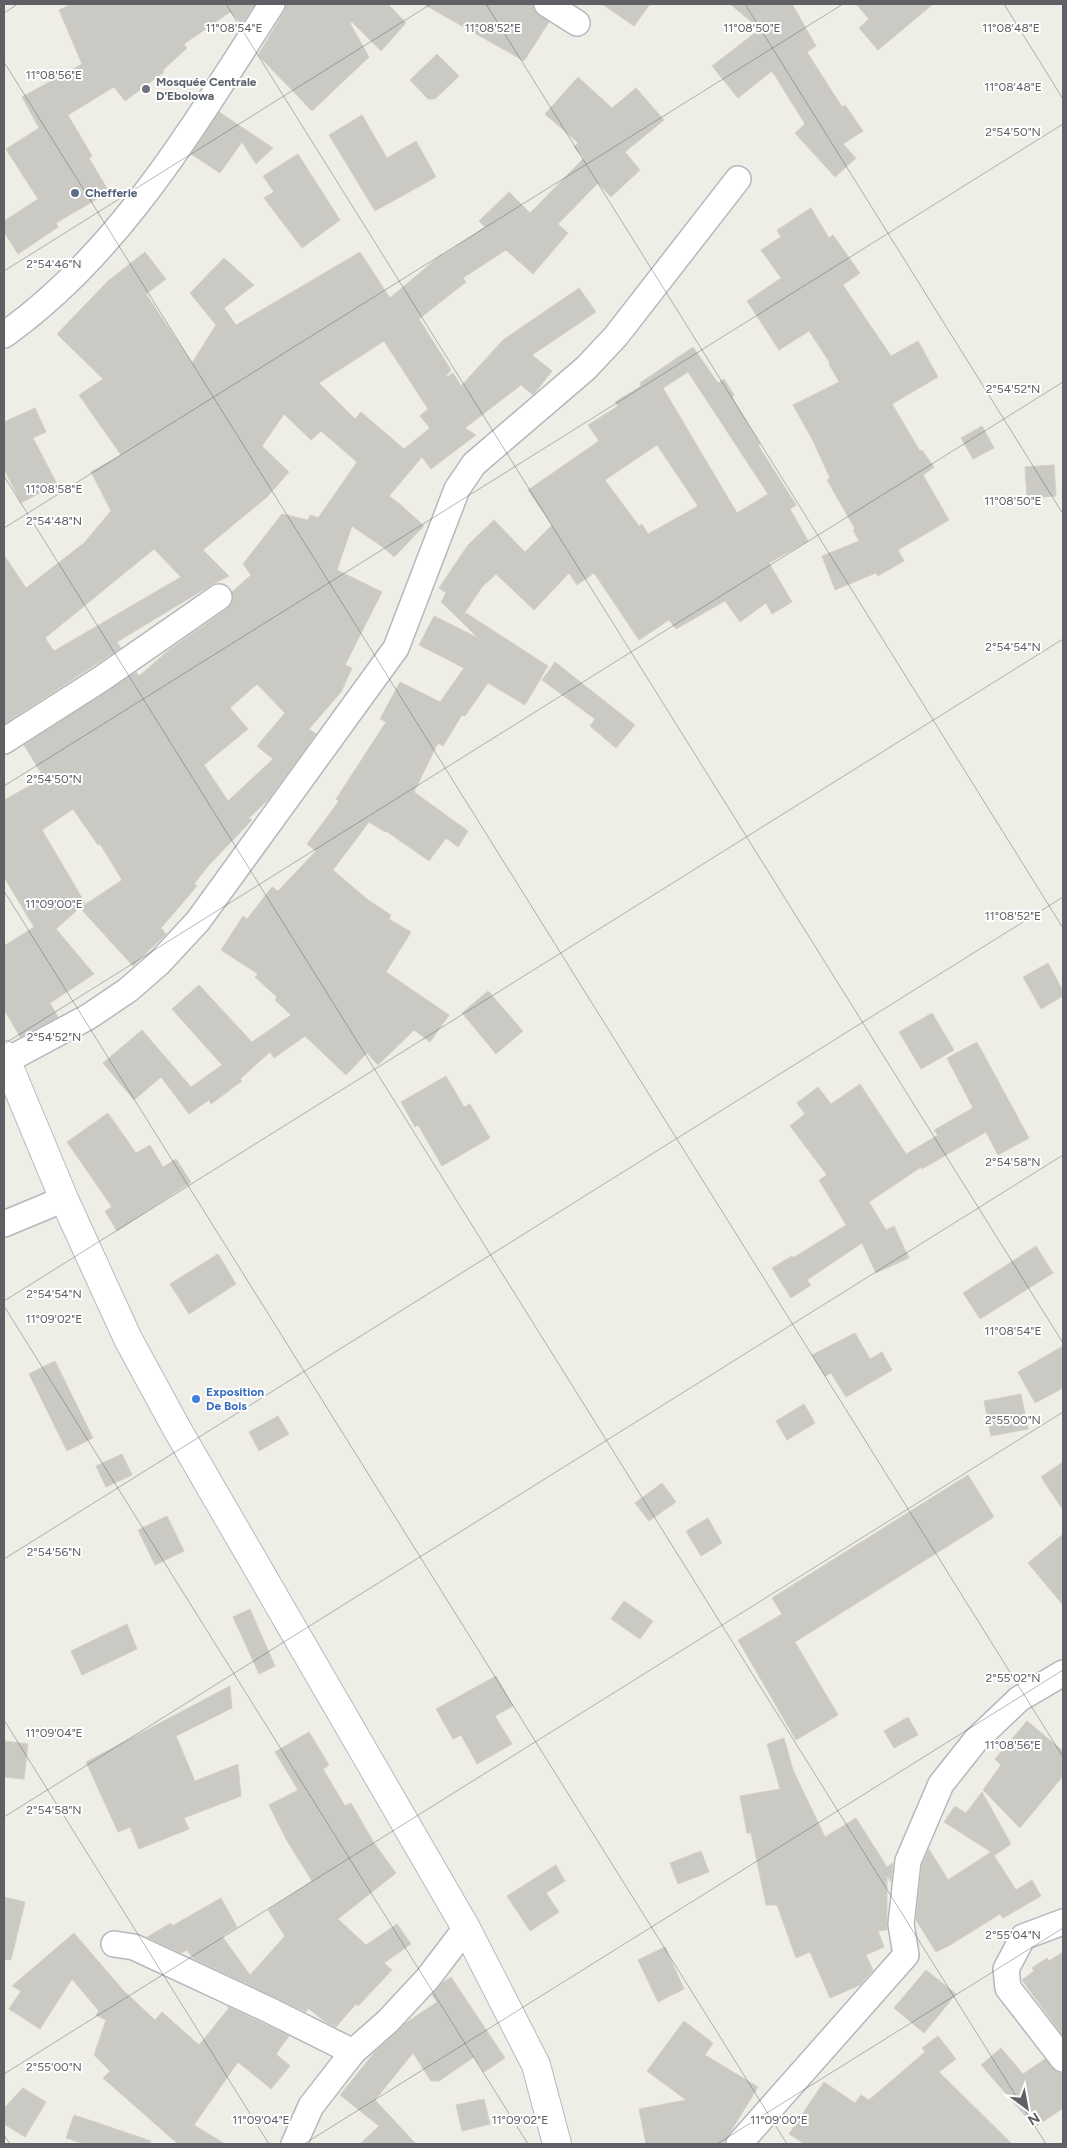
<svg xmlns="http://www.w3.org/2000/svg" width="1067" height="2148" font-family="Figtree,sans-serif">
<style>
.building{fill:#cac9c3;stroke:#d3d1c5;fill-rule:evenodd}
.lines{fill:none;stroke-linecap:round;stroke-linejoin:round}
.street-casing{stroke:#b6b7bc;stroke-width:28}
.secondary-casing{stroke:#b7b9bf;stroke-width:30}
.street{stroke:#fff;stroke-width:25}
.secondary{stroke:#fff;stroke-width:28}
.ticks{fill:none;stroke:#5e6065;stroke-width:1;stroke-opacity:0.45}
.worship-dot{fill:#6b7280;stroke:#fff;stroke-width:2}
.service-dot{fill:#5c6f8a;stroke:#fff;stroke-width:2}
.shop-dot{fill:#3f7fe0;stroke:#fff;stroke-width:2}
.labels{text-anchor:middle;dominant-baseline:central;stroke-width:4;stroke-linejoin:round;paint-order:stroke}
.worship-label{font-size:12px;font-weight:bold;fill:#5b616d;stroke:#fff;text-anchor:start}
.service-label{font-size:12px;font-weight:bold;fill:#4e5e75;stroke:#fff;text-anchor:start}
.shop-label{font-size:12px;font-weight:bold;fill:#366cbe;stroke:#fff;text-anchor:start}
.ticks-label{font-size:12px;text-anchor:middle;fill:#5e6065;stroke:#fff;stroke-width:4;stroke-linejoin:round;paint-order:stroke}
</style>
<rect width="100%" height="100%" fill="#efeee6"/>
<!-- building -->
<g class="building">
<path d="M72 4H255L242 24 230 12 184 44 187 48 163 70 164 72 125 101 114 87 68 115 92 156 89 158 109 192 56 223 58 227 18 254 4 232V221L38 199 6 149 39 128 22 97 82 64 59 10Z"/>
<path d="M286 4H388L406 23 381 51 352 22 350 23 369 57 312 111 258 55 284 12Z"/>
<path d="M423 4H533L535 11 549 22 524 61Z"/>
<path d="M602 4H650L634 26Z"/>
<path d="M730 4H792L816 46 807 52 842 107 845 105 863 131 843 144 856 158 835 177 795 133 805 124 772 71 738 98 712 66 760 29Z"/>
<path d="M856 4H933L878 50 859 28 869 19Z"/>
<path d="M437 54 459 76 435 99H428L410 80Z"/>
<path d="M578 77 612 108 636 88 664 120 625 152 640 170 611 197 598 183 558 224 568 233 533 274 506 250 463 278 466 282 419 319 451 370 446 376 447 377 453 373 461 386 503 340 579 288 596 312 532 355 552 371 533 395 521 385 465 428 476 435 431 469 422 457 389 496 401 505 424 526 394 557 384 548 352 526 337 570 382 592 345 665 352 668 341 692 309 729 316 734 269 799 249 818 252 820 209 865 194 884 197 886 161 928 166 934 133 966 80 908 122 880 100 844 98 845 73 809 42 830 85 903 56 929 94 974 50 1003 58 1017 20 1037 4 1009V946L34 927 4 877V800L44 778 24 745 136 672 139 676 169 650 227 609 232 603V592L251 575 243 564 282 514 308 520 310 515 318 518 357 462 321 431 311 440 284 414 262 446 289 472 267 497 203 550 229 576 211 585 117 642 121 648 4 724V555L26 588 84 543 111 511 91 472 121 455 79 395 103 379 57 334 108 281 145 252 166 279 146 294 192 363 216 325 190 293 224 258 254 285 224 308 236 325 360 252 390 298 442 254 443 255 485 227 479 221 509 192 530 213 584 158 574 147 578 143 545 114ZM384 341 428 409 420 416 430 428 404 449 361 412 355 419 319 383ZM154 549 181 577 54 651 45 638ZM257 684 285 713 257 746 273 759 228 801 204 765 248 729 230 708Z"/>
<path d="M219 112 273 148 256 164 242 142 220 173 191 154Z"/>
<path d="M362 115 387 158 416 141 436 177 375 211 329 135Z"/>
<path d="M298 154 340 220 302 248 264 198 274 192 263 176Z"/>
<path d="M811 208 829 238 833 235 860 273 843 285 891 356 918 341 938 377 892 404 920 451 922 450 934 467 923 475 949 520 898 550 904 561 878 576 876 573 835 590 822 556 859 541 853 530 855 529 827 480 830 478 813 441 793 405 839 382 829 364 830 363 809 331 779 350 747 301 781 278 761 250 781 237 777 230Z"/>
<path d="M693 347 718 383 724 379 734 395 732 397 760 444 758 445 796 505 790 509 808 541 769 563 792 602 772 614 766 603 740 622 725 601 676 629 669 620 639 640 594 573 577 585 569 573 534 610 496 574 482 587 460 620 441 602 446 593 439 588 468 545 494 520 525 552 552 525 528 490 599 441 588 425 618 406 615 402 641 386 640 383ZM688 372 768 494 737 513 663 388ZM657 445 698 506 648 534 642 524 639 526 605 480Z"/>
<path d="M35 408 46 432 33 438 57 484 21 503 4 469V422Z"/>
<path d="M982 426 994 448 973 459 961 438Z"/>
<path d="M1054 465 1056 496 1027 498 1025 467Z"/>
<path d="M466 613 548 666 525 705 488 683 465 716 462 715 443 746 438 743 414 792 468 831 458 847 446 838 429 861 386 831 385 832 369 822 333 870 368 900 391 915 389 919 411 932 386 972 449 1015 430 1042 414 1030 378 1065 367 1053 346 1075 305 1036 274 1058 270 1052 240 1079 242 1081 211 1104 209 1100 189 1114 161 1077 134 1100 103 1063 142 1030 191 1087 222 1065 172 1009 199 985 252 1042 291 1015 275 1000 277 997 255 977 258 974 221 950 243 916 247 919 272 887 278 891 316 851 307 844 339 801 336 799 386 722 380 719 400 682 440 702 464 668 419 645 434 616 478 638 460 620Z"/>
<path d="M555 662 635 725 616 748 590 726 595 719 542 680Z"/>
<path d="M1048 963 1063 991V996L1041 1009 1023 977Z"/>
<path d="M488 991 523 1031 496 1054 462 1013Z"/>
<path d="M932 1013 954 1050 921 1069 899 1032Z"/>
<path d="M977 1042 1029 1138 998 1155 986 1132 922 1169 921 1167 869 1202 886 1230 894 1226 909 1258 876 1273 862 1243 807 1280 811 1285 791 1298 772 1268 792 1256 793 1258 846 1225 819 1180 827 1175 790 1126 805 1114 797 1103 818 1087 831 1104 860 1084 906 1154 938 1135 934 1130 973 1108 947 1058Z"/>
<path d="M446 1076 464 1107 470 1104 490 1138 442 1166 418 1125 415 1127 401 1102Z"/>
<path d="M108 1113 136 1153 150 1145 163 1167 176 1159 191 1182 117 1231 105 1211 112 1207 67 1142Z"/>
<path d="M1036 1246 1053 1273 980 1319 963 1293Z"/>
<path d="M218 1254 236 1284 189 1314 170 1284Z"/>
<path d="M855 1333 870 1359 882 1352 892 1370 846 1397 831 1373 825 1376 812 1355Z"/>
<path d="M1063 1346V1388L1035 1403 1018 1372Z"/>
<path d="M55 1361 93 1438 67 1451 29 1374Z"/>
<path d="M1021 1394 1028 1429 991 1436 984 1401Z"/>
<path d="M804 1404 815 1423 787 1440 776 1421Z"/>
<path d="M278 1416 289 1434 259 1451 249 1432Z"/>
<path d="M122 1454 132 1475 106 1487 96 1466Z"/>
<path d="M1063 1462V1510L1041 1477Z"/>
<path d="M968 1475 994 1517 795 1642 838 1715 796 1740 738 1640 782 1614 772 1598Z"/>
<path d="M662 1483 676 1502 649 1521 635 1503Z"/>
<path d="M167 1516 184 1551 155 1565 138 1530Z"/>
<path d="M708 1518 722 1543 701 1556 686 1531Z"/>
<path d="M1063 1534V1605L1028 1563Z"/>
<path d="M624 1601 653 1621 640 1639 611 1619Z"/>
<path d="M250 1609 275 1666 259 1674 233 1617Z"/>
<path d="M127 1624 137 1649 82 1675 71 1651Z"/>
<path d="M496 1676 513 1706 495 1716 512 1744 477 1764 461 1735 453 1739 436 1709Z"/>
<path d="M230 1686 232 1708 176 1736 195 1781 238 1764 241 1796 184 1818 189 1829 139 1849 130 1827 118 1832 86 1762Z"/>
<path d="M908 1717 918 1735 894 1748 884 1731Z"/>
<path d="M1027 1721 1063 1751V1776L1020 1828 983 1790 1001 1765 995 1759Z"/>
<path d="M309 1732 329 1765 323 1769 345 1806 351 1803 374 1843 396 1873 338 1919 366 1945 397 1924 411 1944 384 1963 392 1970 358 2006 356 2004 336 2027 324 2021 308 2008 306 2012 194 1959 187 1950 181 1953 147 1937 171 1923 172 1926 221 1898 237 1927 222 1936 250 1975 285 1936 268 1910 312 1881 286 1839 269 1805 298 1790 275 1752Z"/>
<path d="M784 1738 793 1770 825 1837 856 1818 887 1867 893 1863 891 1882 887 1876V1930L878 1931 884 1947 866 1955 873 1970 860 1985 830 1998 810 1952 796 1958 777 1905H766L751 1833H747L740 1796 780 1789 767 1744Z"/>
<path d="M4 1741 28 1744 24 1779 4 1777Z"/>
<path d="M982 1792 1011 1844 995 1855 993 1854 1016 1890 1032 1880 1041 1896 1003 1918 1000 1914 950 1945 936 1952 916 1920 922 1865 929 1849 948 1880 991 1852 944 1822 955 1806 966 1813Z"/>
<path d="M701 1851 709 1872 678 1884 670 1863Z"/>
<path d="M556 1865 565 1881 546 1893 559 1912 530 1931 507 1896Z"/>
<path d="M4 1897 25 1902 11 1960 4 1959Z"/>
<path d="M74 1933 122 1989 155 2020 162 2012 199 2045 229 2008 227 2006 289 2036 276 2054 290 2066 271 2089 238 2062 194 2125 225 2144H178L103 2078 110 2071 94 2055 106 2020 96 2015 99 2011 72 1979 40 2029 9 2009 21 1991 12 1986Z"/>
<path d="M665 1947 684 1989 658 2002 638 1960Z"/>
<path d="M1063 1952V2036L1022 1980 1034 1971 1032 1968 1047 1958 1049 1961Z"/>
<path d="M926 1970 956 1994 924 2033 894 2008Z"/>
<path d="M451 1977 505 2058 484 2072 474 2057 439 2081H431L413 2053 375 2100 416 2144H360L379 2126 340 2095 374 2053 406 2023 437 2002 432 1995 442 1983Z"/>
<path d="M684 2021 713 2043 705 2055 758 2087 723 2144H646L639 2109 686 2100 647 2071Z"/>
<path d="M938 2036 956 2059 939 2072 1012 2144H805L789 2134 824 2082 855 2103 861 2095 869 2100 925 2052 922 2048Z"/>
<path d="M1001 2048 1023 2074 1045 2059 1057 2072 1063 2073V2108L1035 2127 981 2065Z"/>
<path d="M23 2088 46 2102 25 2137 4 2124V2108Z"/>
<path d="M484 2099 490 2124 462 2131 456 2105Z"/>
<path d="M74 2115 151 2141 150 2144H85L66 2138Z"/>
</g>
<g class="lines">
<!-- street casing -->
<g class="street-casing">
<g id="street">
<path d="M547 4 577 23"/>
<path d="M4 335C122 251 195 123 272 4"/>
<path d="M4 741 101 679 219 597"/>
<path d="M4 1062 88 1017 128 990 159 963 198 921 396 648 457 489 474 464 586 368 616 336 738 179"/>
<path d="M4 1224 64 1199"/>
<path d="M1063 1922 1023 1937 1006 1969 1008 1988 1063 2059"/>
<path d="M114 1944 134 1947 267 2009 353 2052"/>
<path d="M294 2144 311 2106 353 2052 388 2021 428 1978 466 1928"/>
<path d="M739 2144 906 1955 901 1924 908 1861 941 1784 976 1740 1019 1699 1063 1673"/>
</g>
</g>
<!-- secondary casing -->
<g class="secondary-casing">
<path id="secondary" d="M4 1055 64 1199 128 1339 177 1429 466 1928 536 2065 557 2144"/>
</g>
<!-- street -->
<use href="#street" class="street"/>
<!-- secondary -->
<use href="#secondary" class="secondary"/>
</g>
<!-- ticks -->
<path class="ticks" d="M226 4 1063 1343M486 4 1063 928M745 4 1063 514M1004 4 1063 99M4 13 18 4M4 62 1063 1757M4 271 431 4M4 476 1046 2144M4 528 843 4M4 786 1063 124M4 891 787 2144M4 1044 1063 382M4 1301 1063 639M4 1306 528 2144M4 1559 1063 897M4 1720 269 2144M4 1817 1063 1155M4 2074 1063 1412M4 2135 10 2144M304 2144 1063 1670M717 2144 1063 1928"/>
<!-- markers -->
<circle class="worship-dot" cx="146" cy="89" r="5"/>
<circle class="service-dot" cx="75" cy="193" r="5"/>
<circle class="shop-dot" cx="196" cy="1399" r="5"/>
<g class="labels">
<!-- worship labels -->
<g class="worship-label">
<text x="156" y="82">Mosquée Centrale<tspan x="156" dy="14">D’Ebolowa</tspan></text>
</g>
<!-- service labels -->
<g class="service-label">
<text x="85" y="193">Chefferie</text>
</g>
<!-- shop labels -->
<g class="shop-label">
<text x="206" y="1392">Exposition<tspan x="206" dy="14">De Bois</tspan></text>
</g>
</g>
<g class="ticks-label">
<text x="1011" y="32">11°08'48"E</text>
<text x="234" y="32">11°08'54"E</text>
<text x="493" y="32">11°08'52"E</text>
<text x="752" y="32">11°08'50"E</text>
<text x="54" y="79">11°08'56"E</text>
<text x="1013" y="91">11°08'48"E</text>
<text x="1013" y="136">2°54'50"N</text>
<text x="54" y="268">2°54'46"N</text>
<text x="1013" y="393">2°54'52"N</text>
<text x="54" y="493">11°08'58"E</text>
<text x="1013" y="505">11°08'50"E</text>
<text x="54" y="525">2°54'48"N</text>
<text x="1013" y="651">2°54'54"N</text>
<text x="54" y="783">2°54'50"N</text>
<text x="54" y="908">11°09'00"E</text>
<text x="1013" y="920">11°08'52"E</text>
<text x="54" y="1041">2°54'52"N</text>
<text x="1013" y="1166">2°54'58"N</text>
<text x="54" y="1298">2°54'54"N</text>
<text x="54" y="1323">11°09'02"E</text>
<text x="1013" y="1335">11°08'54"E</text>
<text x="1013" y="1424">2°55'00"N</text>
<text x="54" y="1556">2°54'56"N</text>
<text x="1013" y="1682">2°55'02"N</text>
<text x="54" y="1737">11°09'04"E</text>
<text x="1013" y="1749">11°08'56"E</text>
<text x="54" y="1814">2°54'58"N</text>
<text x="1013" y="1939">2°55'04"N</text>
<text x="54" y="2071">2°55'00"N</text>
<text x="261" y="2124">11°09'04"E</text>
<text x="520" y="2124">11°09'02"E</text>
<text x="779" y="2124">11°09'00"E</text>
</g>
<!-- border -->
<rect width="1067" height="2148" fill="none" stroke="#5e6065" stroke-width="10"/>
<!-- north arrow -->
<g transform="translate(1027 2108) rotate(148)" stroke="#ffffff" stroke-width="4" paint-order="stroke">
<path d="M0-4L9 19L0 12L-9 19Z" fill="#5e6065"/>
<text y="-8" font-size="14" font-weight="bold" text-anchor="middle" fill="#5e6065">N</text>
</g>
</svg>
